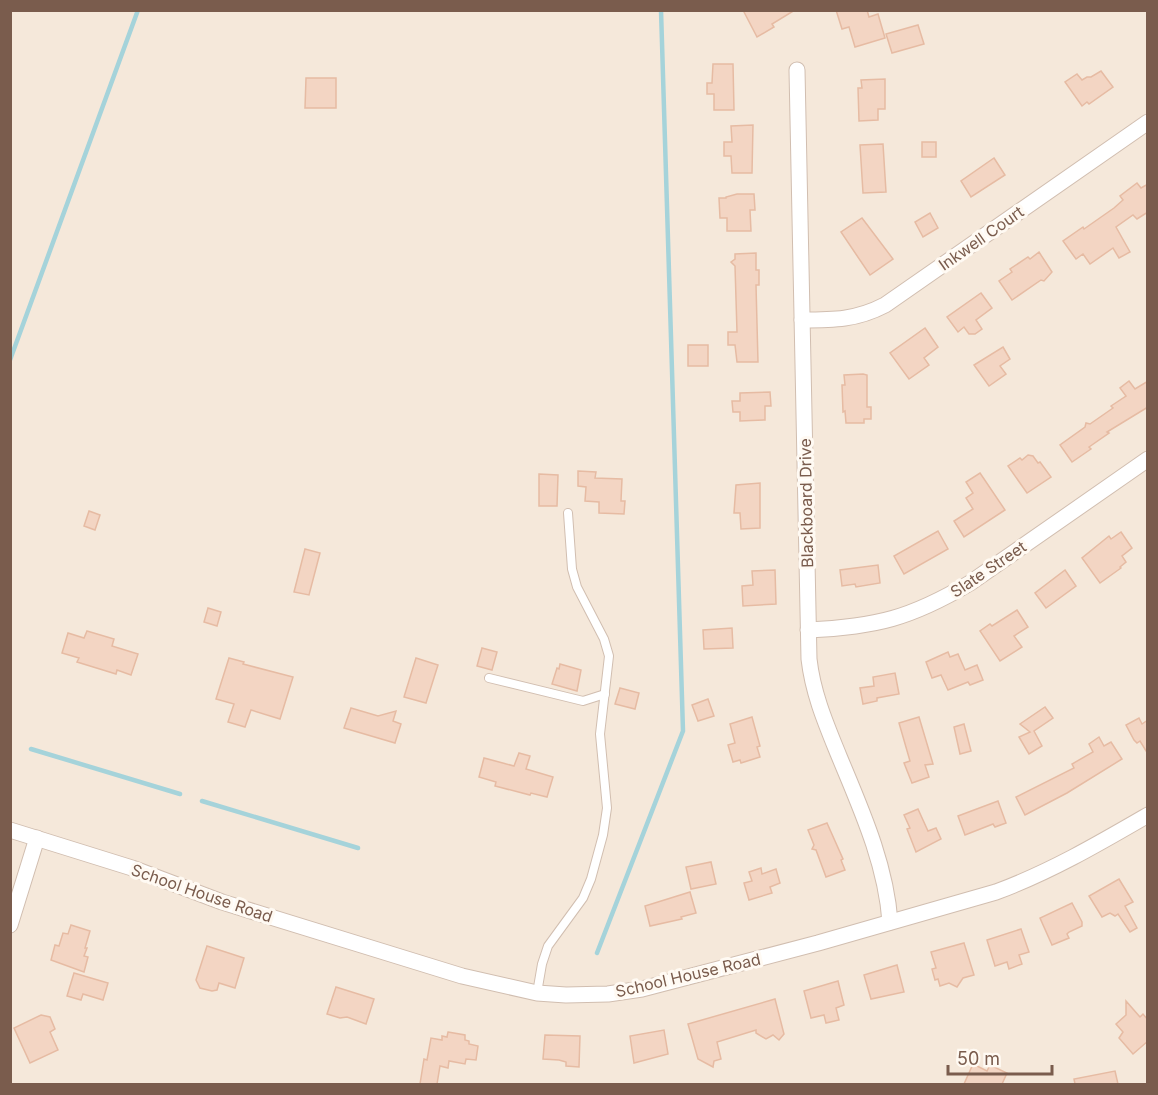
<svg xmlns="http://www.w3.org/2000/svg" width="1158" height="1095" font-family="Inter,sans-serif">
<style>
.residential{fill:#f5e8da}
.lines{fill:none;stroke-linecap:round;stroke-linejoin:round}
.stream{stroke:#a5d3da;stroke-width:4.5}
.building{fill:#f3d5c3;stroke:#e6bba3;stroke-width:1.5}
.service-casing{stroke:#d1beb0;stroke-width:10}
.minor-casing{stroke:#d1beb0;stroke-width:17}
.service{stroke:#fff;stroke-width:8}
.minor{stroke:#fff;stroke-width:15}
.labels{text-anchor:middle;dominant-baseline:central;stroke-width:6;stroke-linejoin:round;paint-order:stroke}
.street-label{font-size:16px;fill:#7a5c4d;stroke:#fffaf3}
</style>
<rect width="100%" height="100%" fill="#fdf6ec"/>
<!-- residential -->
<rect class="residential" x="11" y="11" width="1136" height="1073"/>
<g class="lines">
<!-- stream -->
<g class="stream">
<path d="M10 360 138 10"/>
<path d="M31 749 180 794"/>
<path d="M202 801 358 848"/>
<path d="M597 953 683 731 661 10"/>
</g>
</g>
<!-- building -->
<g class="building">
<path d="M743 10H795L772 24 774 27 757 37Z"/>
<path d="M836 10H867L869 17 878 14 885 38 855 47 849 27 842 29Z"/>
<path d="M918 25 924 44 892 53 886 34Z"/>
<path d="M713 64H733L734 110H714V94H707V83H712Z"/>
<path d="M1101 71 1113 87 1089 104 1087 102 1082 106 1065 82 1077 74 1082 80 1087 77H1091Z"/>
<path d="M306 78H336V108H305Z"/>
<path d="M885 79V109H878V120L859 121 858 88H862L861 80Z"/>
<path d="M753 125 752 173H732L731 156H724V142H732L731 126Z"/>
<rect x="922" y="142" width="14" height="15"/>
<path d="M883 144 886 192 863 193 860 145Z"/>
<path d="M994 158 1005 175 971 197 961 181Z"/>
<path d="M1137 183 1141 188 1148 184V212L1137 219 1133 215 1116 227 1130 252 1119 258 1113 248 1090 264 1083 254 1076 259 1063 241 1083 227 1084 229 1114 208 1123 200 1120 196Z"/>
<path d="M737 194H754L755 210H750L751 231H727V218H720L719 198H726V197Z"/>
<path d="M930 213 938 228 923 237 915 222Z"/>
<path d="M862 218 893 259 870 275 841 232Z"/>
<path d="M1039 252 1052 272 1044 281 1041 280 1012 300 999 281 1012 272 1010 269 1028 257 1030 259Z"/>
<path d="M756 253V270H759V285H756L758 362H737L735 345H728V332H737L735 266 731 262 735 259V254Z"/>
<path d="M981 293 992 308 976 320 982 329 975 334H969L964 327 958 332 947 317Z"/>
<path d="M925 328 938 347 924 358 929 365 909 379 890 353Z"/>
<rect x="688" y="345" width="20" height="21"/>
<path d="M1003 347 1010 359 1000 366 1006 374 989 386 974 365Z"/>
<path d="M863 374 867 375V407H871V419H864V423H846L845 411 843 412 842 385H845L844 375Z"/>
<path d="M1129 381 1135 389 1148 381V407L1107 432 1109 433 1089 447 1091 449 1072 462 1060 445 1085 427 1086 423 1090 424 1113 408 1111 406 1126 396 1120 388Z"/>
<path d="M770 392 771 406H765V420L740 421V412H733L732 401H740V393Z"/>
<path d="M1028 455 1033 456 1038 463 1040 462 1051 477 1027 493 1008 466 1020 458 1022 460Z"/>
<path d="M578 471 596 472 595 478 622 479 621 501H625L624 514 599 513V502L585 501 586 487 578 486Z"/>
<path d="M980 473 1005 510 964 537 954 521 973 509 966 498 973 493 966 482Z"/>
<path d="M539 474 558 475 557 506H539Z"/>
<path d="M760 483V528L741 529 740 513H734L736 485Z"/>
<path d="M89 511 100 515 95 530 84 526Z"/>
<path d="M938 531 948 549 904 574 894 556Z"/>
<path d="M1121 532 1132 548 1122 556 1126 562 1120 567 1121 568 1100 583 1082 558 1109 536 1111 539Z"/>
<path d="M305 549 320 553 309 595 294 592Z"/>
<path d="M878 565 880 583 856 587 855 584 842 586 840 570Z"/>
<path d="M775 570 776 604 743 606 742 586 753 585 752 571Z"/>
<path d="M1065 570 1076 586 1046 608 1035 593Z"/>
<path d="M208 608 221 612 217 626 204 622Z"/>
<path d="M1017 610 1028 627 1014 636 1022 647 1000 661 980 631 990 624 992 626Z"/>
<path d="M732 628 733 648 704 649 703 630Z"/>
<path d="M87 631 114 639 112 646 138 654 131 675 117 670 116 674 77 662 79 658 62 653 68 633 84 638Z"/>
<path d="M482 648 497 652 492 670 477 666Z"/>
<path d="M948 652 950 657 958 654 965 670 977 665 983 680 970 685 968 682 948 690 941 675 932 678 926 662Z"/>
<path d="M229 658 244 662 243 664 293 677 280 719 251 710 245 727 228 722 234 704 216 699Z"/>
<path d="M416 658 438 665 426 703 404 697Z"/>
<path d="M560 664 581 670 577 691 552 684 557 668 559 669Z"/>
<path d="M895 673 899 694 877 698V701L863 704 860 688 874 686 873 677Z"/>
<path d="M620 688 639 693 635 709 615 704Z"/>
<path d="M708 699 714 716 698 721 692 705Z"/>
<path d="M1045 707 1053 718 1034 731 1042 746 1029 754 1019 737 1030 732 1020 724Z"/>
<path d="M351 708 378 716 396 711 393 721 401 724 395 743 344 728Z"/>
<path d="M752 717 760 746 757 747 760 757 741 763 740 760 733 762 728 745 735 743 730 724Z"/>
<path d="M919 717 933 764 925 765 929 777 912 783 904 763 910 761 899 723Z"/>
<path d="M1139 718 1142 724 1148 720V754L1140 741 1137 743 1134 740 1126 725Z"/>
<path d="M964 724 971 751 960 754 954 727Z"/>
<path d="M1099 737 1104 746 1111 742 1122 759 1067 793 1025 815 1016 797 1074 768 1072 764 1093 752 1089 744Z"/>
<path d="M519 753 530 756 526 769 553 777 547 797 531 793 530 795 495 786 496 782 479 777 484 758 514 766Z"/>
<path d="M998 801 1006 823 995 827 993 824 965 835 958 816Z"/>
<path d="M918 809 928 831 936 828 941 839 916 852 907 829 910 828 904 815Z"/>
<path d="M827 823 843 859 841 860 845 870 826 877 816 850 812 849 814 845 808 830Z"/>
<path d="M711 862 716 884 691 889 686 867Z"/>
<path d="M761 868 762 874 776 869 780 883 770 887 772 893 749 900 744 883 752 881 749 872Z"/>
<path d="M1119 879 1133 902 1125 906 1137 928 1130 932 1118 914 1115 916 1110 913 1102 917 1089 896Z"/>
<path d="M690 892 696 913 681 917 682 919 650 926 645 906Z"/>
<path d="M1072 903 1082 922V926L1069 932 1067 934 1069 938 1052 945 1040 918Z"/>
<path d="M71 925 90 931 85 948H87L84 956 88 957 84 972 51 960 55 945 59 946 63 933 68 934Z"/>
<path d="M1021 929 1029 952 1019 955 1022 964 1009 969 1007 962 995 966 987 940Z"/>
<path d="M964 943 974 975 963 978 957 987 949 983 940 986 938 979 935 980 932 969 936 968 931 952Z"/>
<path d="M207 946 244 958 235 988 219 983 217 990 212 991 200 988 196 980Z"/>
<path d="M897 965 904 992 871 999 864 975Z"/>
<path d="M74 973 108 983 103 1000 83 994 81 1000 67 996Z"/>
<path d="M838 981 844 1005 836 1008 839 1020 826 1023 824 1015 811 1018 804 991Z"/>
<path d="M336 987 374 999 366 1024 347 1017 340 1018 327 1014Z"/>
<path d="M775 999 784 1034 779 1040 773 1035 766 1039 756 1033V1030L717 1042 721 1059 714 1061 713 1067 698 1059 688 1024Z"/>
<path d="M1126 1001 1140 1017 1143 1014 1148 1020V1041L1133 1054 1119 1038 1123 1032 1116 1024 1126 1015Z"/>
<path d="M41 1015 50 1017 55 1029 50 1032 58 1050 30 1063 14 1028Z"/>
<path d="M664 1030 668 1054 634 1063 630 1036Z"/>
<path d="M448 1032 465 1035V1040L469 1041V1044L478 1046 476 1060 466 1059 465 1064 449 1061 448 1068 440 1066 437 1084H420L424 1059 427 1060 431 1038 442 1040V1036L447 1037Z"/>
<path d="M545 1035 580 1036 579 1067 566 1066V1062L559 1060 543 1059Z"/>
<path d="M973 1064 987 1071 990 1065 1007 1073 1002 1084H964Z"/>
<path d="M1115 1071 1118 1084H1075L1074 1079Z"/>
</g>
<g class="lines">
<!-- service casing -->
<g class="service-casing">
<g id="service">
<path d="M489 678 583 701 605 694"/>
<path d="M537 993 542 964 548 946 583 898 591 879 603 835 607 808 600 734 609 656 604 639 577 587 572 569 568 513"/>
</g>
</g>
<!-- minor casing -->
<g class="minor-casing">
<g id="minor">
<path d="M797 70 809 659C813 694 826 724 839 756 861 809 886 864 890 922"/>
<path d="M802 320C834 320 856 320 885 305L1148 122"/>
<path d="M808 630C876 627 911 618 970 583L1148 459"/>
<path d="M10 830 132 868 222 902 462 976 537 993 566 995 608 994 642 989 818 943 996 892C1050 872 1098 844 1148 815"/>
<path d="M10 925 37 838"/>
</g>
</g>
<!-- service -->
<use href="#service" class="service"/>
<!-- minor -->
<use href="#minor" class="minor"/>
</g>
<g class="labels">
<!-- street labels -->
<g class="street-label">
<text transform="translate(981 238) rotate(-35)">Inkwell Court</text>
<text transform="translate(806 503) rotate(-91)">Blackboard Drive</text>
<text transform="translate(988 569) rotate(-34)">Slate Street</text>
<text transform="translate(202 893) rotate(19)">School House Road</text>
<text transform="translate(688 975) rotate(-13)">School House Road</text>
</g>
</g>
<!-- border -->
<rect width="1158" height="1095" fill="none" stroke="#7a5c4d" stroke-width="24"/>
<!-- scale -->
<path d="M948 1065v9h104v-9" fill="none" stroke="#7a5c4d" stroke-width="3"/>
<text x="957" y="1065" font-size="18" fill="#7a5c4d" stroke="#fffaf3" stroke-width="4.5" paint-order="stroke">50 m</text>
</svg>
